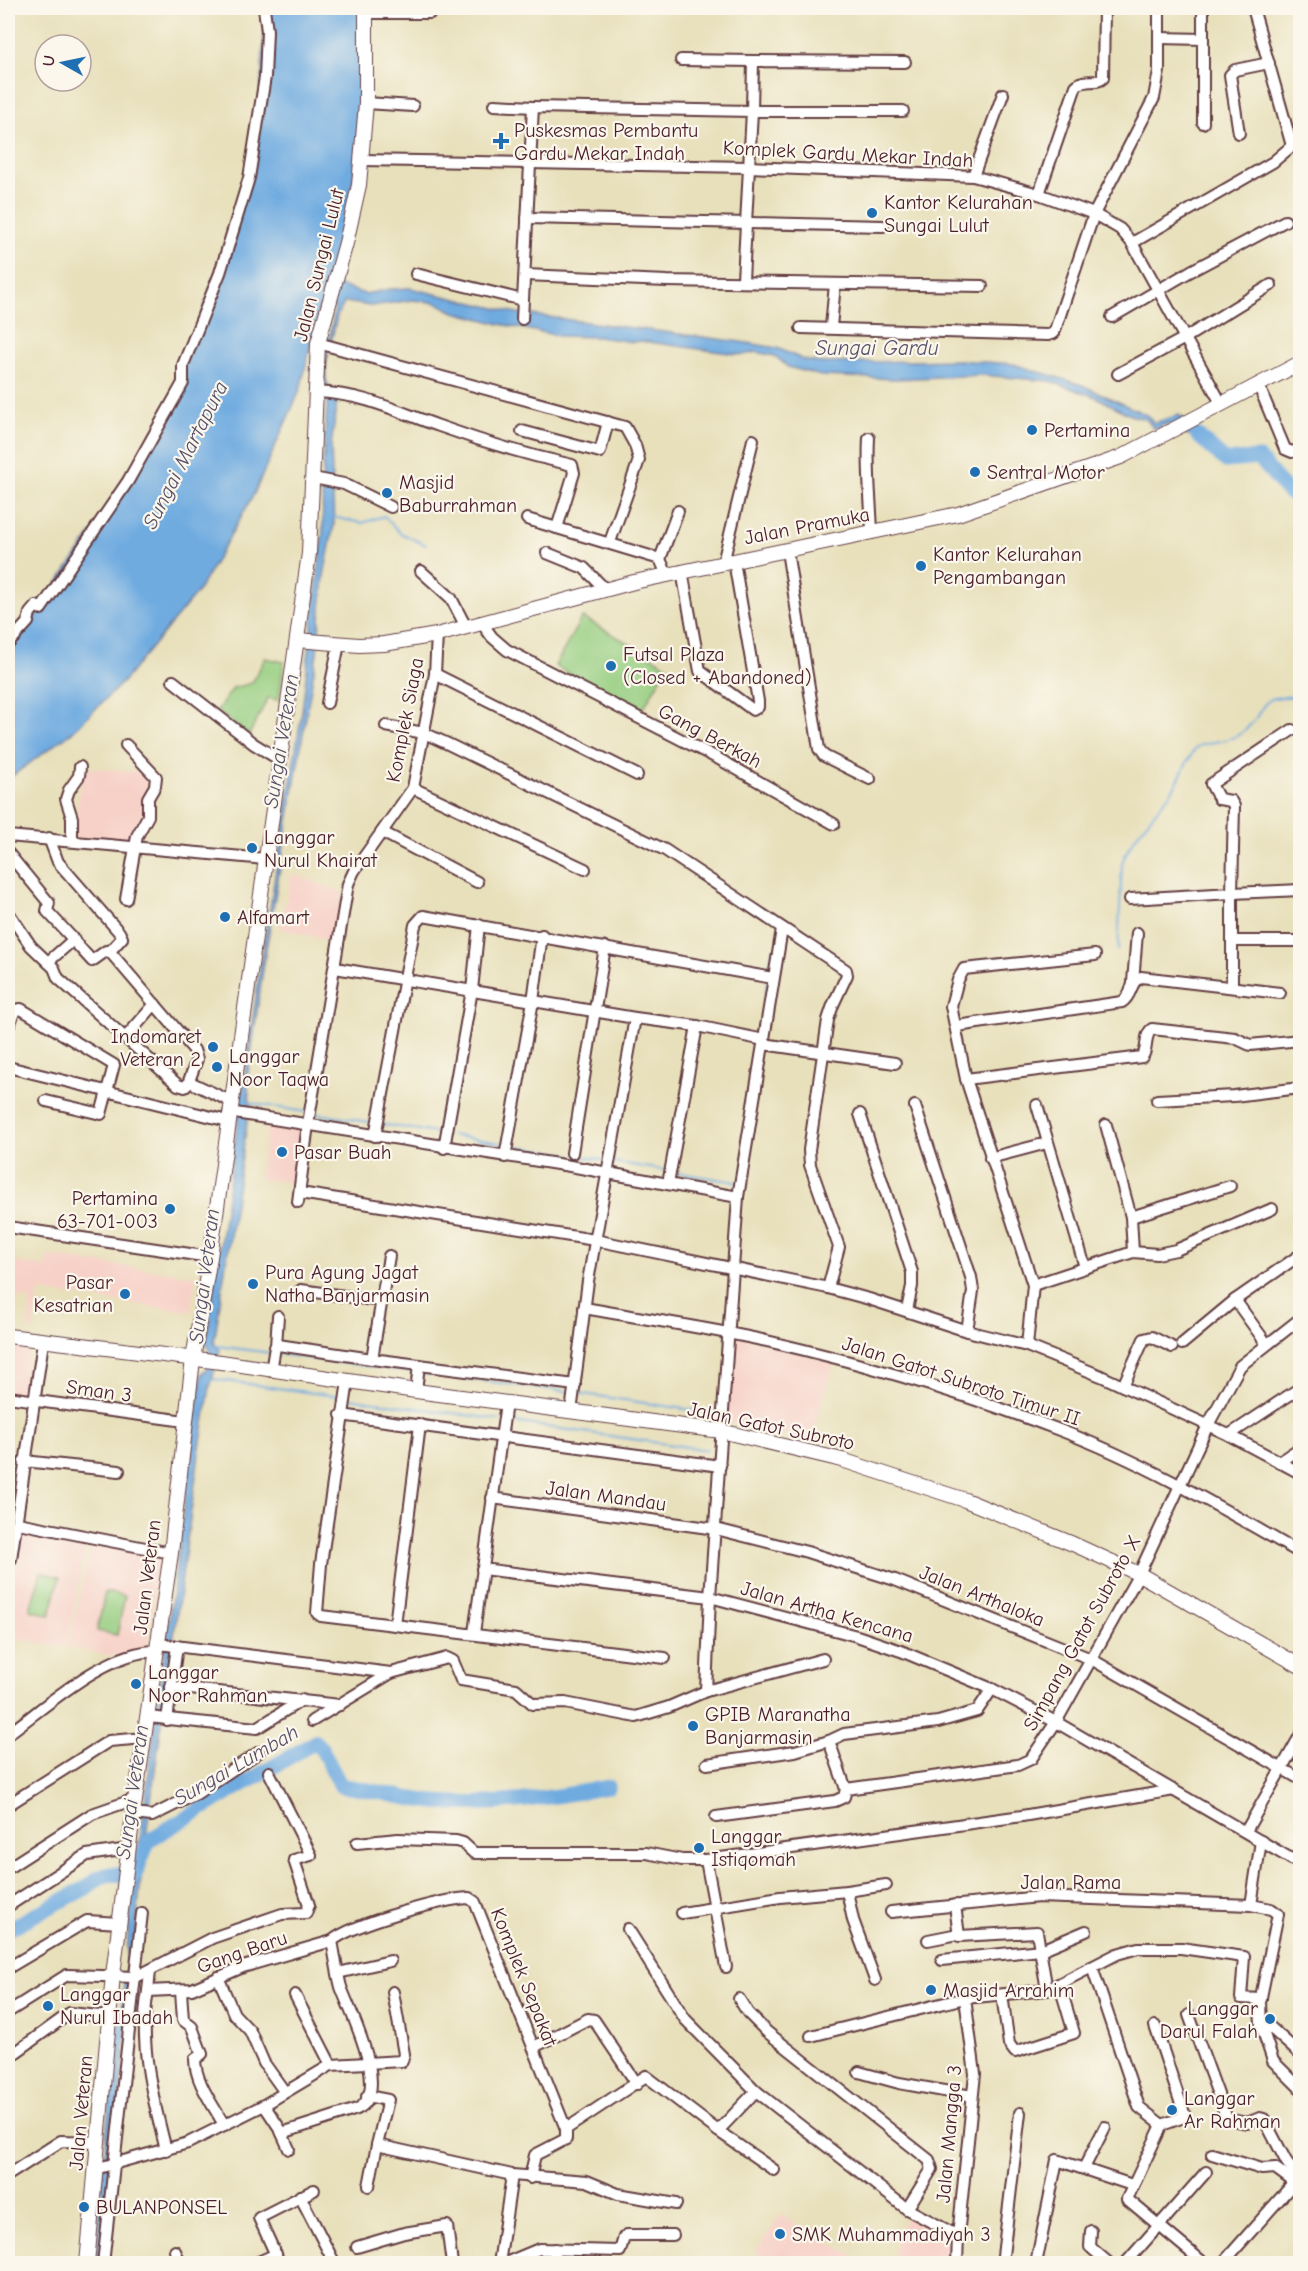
<svg xmlns="http://www.w3.org/2000/svg" width="1308" height="2271" font-family="'Comic Neue',sans-serif">
<style>
.built{fill:#f7d1c8}
.green{fill:#97ce81;stroke:#707656;stroke-width:1.5}
.water{fill:#6fabe0;stroke:#5c6586;stroke-width:1.5}
.lines{fill:none;stroke-linecap:round;stroke-linejoin:round}
.stream{stroke:#6fabe0;stroke-width:2}
.river{stroke:#6fabe0;stroke-width:15}
.minor-casing{stroke:#623c41;stroke-width:14}
.major-casing{stroke:#623c41;stroke-width:16}
.minor{stroke:#fff;stroke-width:10}
.major{stroke:#fff;stroke-width:14}
.poi-dot{fill:#1f6fb2;stroke:#fbf7ec;stroke-width:2}
.labels{text-anchor:middle;dominant-baseline:central;stroke-width:4.5;stroke-linejoin:round;paint-order:stroke}
.poi-label{font-size:20px;fill:#4a1f2b;stroke:#fbf7ec;text-anchor:start}
.street-label{font-size:20px;fill:#4a1f2b;stroke:#fbf7ec}
.water-label{font-size:21px;font-style:italic;fill:#57506a;stroke:#fbf7ec}
</style>
<rect width="100%" height="100%" fill="#fbf7ec"/>
<filter id="ink" filterUnits="userSpaceOnUse"><feTurbulence type="fractalNoise" baseFrequency=".0167" numOctaves="2"/><feDisplacementMap in="SourceGraphic" scale="12" xChannelSelector="R" yChannelSelector="G"/><feConvolveMatrix kernelMatrix="1 2 1 2 8 2 1 2 1" color-interpolation-filters="sRGB"/></filter>
<filter id="wash" filterUnits="userSpaceOnUse"><feTurbulence type="fractalNoise" baseFrequency=".008" numOctaves="4" result="noise"/><feDisplacementMap in="SourceGraphic" scale="24" xChannelSelector="R" yChannelSelector="G"/><feGaussianBlur stdDeviation="1.35" result="paint"/><feColorMatrix in="noise" values="0 0 0 0 0 0 0 0 0 0 0 0 0 0 0 0 0 1.4 0 .05"/><feComposite in="paint" operator="in"/></filter>
<g filter="url(#wash)">
<rect width="100%" height="100%" fill="#e8e0bb"/>
<!-- built -->
<g class="built">
<path d="M82 768 149 772 142 843 74 838Z"/>
<path d="M292 874 343 892 334 942 280 928Z"/>
<path d="M268 1121 304 1126 296 1183 259 1179Z"/>
<path d="M48 1256 196 1276 191 1312 39 1291 33 1330 27 1329 31 1300 8 1296V1261L46 1267Z"/>
<path d="M731 1333 834 1364 810 1439 726 1422Z"/>
<path d="M8 1345 30 1346 24 1396 8 1394Z"/>
<path d="M25 1533 87 1542 66 1647 8 1638V1570L16 1572Z"/>
<path d="M92 1539 161 1553 147 1651 113 1656 68 1647Z"/>
<path d="M781 2215 865 2263H780L755 2252Z"/>
<path d="M907 2216 946 2238 951 2263H893L896 2238Z"/>
</g>
<!-- green -->
<g class="green">
<path d="M582 617 668 666 640 714 555 666Z"/>
<path d="M265 658 284 662 279 700 268 698 249 735 217 711 233 688 252 683Z"/>
<path d="M41 1572 60 1577 50 1615 30 1610Z"/>
<path d="M105 1592 125 1596 117 1635 97 1631Z"/>
</g>
<!-- water -->
<path class="water" d="M266 8H362L361 119 348 217 328 282 365 294 391 289 410 288 517 313 741 342 777 348 804 360 822 363 957 360 1013 364 1082 385 1147 415 1154 423 1179 415 1199 430 1213 446 1207 453 1193 437 1178 433 1169 423 1154 429 1146 419 1130 415 1096 397 1050 381 982 375 897 379 821 376 788 367 775 356 756 352 743 355 641 341 633 342 598 337 560 336 500 324 454 312 437 303 413 300 371 306 345 302 337 316 326 365V380L337 402 331 446 334 525 324 575 317 653 266 949 247 1080 250 1103 214 1343 220 1350 210 1387 199 1454 143 1857 103 2263H95L108 2116 126 1967 129 1922 202 1373 207 1369 210 1350 206 1344 259 974 302 711 323 531 322 484 327 405 324 367 335 307 320 305 300 390 254 494 199 590 123 682 72 732 8 779V640L28 626 117 497 167 409 185 365 257 147Z"/>
<g class="lines">
<!-- stream -->
<g class="stream">
<path d="M332 517 362 523 384 516 400 533 426 545"/>
<path d="M1118 950 1122 863C1132 835 1155 814 1172 791 1181 778 1186 759 1197 747 1204 741 1227 743 1240 734 1270 713 1252 694 1296 697L1300 691"/>
<path d="M768 973 773 949"/>
<path d="M760 1030 767 982"/>
<path d="M250 1103 306 1112"/>
<path d="M312 1113 375 1123"/>
<path d="M380 1124 443 1134"/>
<path d="M451 1135 505 1144"/>
<path d="M511 1145 570 1155"/>
<path d="M576 1156 606 1160"/>
<path d="M614 1162 668 1171"/>
<path d="M673 1172 736 1182"/>
<path d="M217 1346 271 1353"/>
<path d="M277 1354 414 1372"/>
<path d="M422 1373 571 1392"/>
<path d="M212 1379 343 1397"/>
<path d="M577 1393 719 1414"/>
<path d="M348 1398 500 1420"/>
<path d="M506 1421 708 1450"/>
</g>
<!-- river -->
<g class="river">
<path d="M1197 435 1226 461 1259 458 1288 492 1300 498"/>
<path d="M8 1929 86 1888 100 1877 110 1874 135 1875 148 1842 154 1837 315 1742 321 1748 341 1786C373 1789 402 1799 435 1802 491 1807 552 1798 608 1787"/>
</g>
</g>
</g>
<g filter="url(#ink)">
<g class="lines">
<!-- minor casing -->
<g class="minor-casing">
<g id="minor">
<path d="M1203 8V39"/>
<path d="M1253 8 1292 146"/>
<path d="M367 13H430L437 8"/>
<path d="M1160 38 1203 39V123"/>
<path d="M681 60 753 61"/>
<path d="M366 103 413 106"/>
<path d="M494 105 533 107"/>
<path d="M903 111H752L753 61 905 62"/>
<path d="M1239 133 1230 75 1235 70 1269 63"/>
<path d="M362 160 749 167 973 176 1039 194 1094 214 1120 229 1132 243 1221 403"/>
<path d="M973 176 1003 94"/>
<path d="M1039 194 1076 86C1085 77 1096 85 1103 78L1104 8"/>
<path d="M527 218 883 226"/>
<path d="M1132 243 1273 162 1300 139"/>
<path d="M416 274 523 300"/>
<path d="M525 275 667 281 982 286"/>
<path d="M1112 317 1191 271 1285 221"/>
<path d="M522 319 533 107 752 111 743 280"/>
<path d="M831 327 835 284"/>
<path d="M801 328 1048 335 1054 333 1094 214 1154 98 1159 71V8"/>
<path d="M318 343 625 427 635 445 639 460 610 542"/>
<path d="M1118 374 1185 338 1271 285"/>
<path d="M1258 384 1285 449 1292 452 1300 449"/>
<path d="M315 392C365 394 393 410 439 426 483 442 527 455 572 465L574 473 557 528"/>
<path d="M522 431 600 452 608 422"/>
<path d="M869 438C867 470 871 501 872 533"/>
<path d="M313 478 344 484 391 507"/>
<path d="M527 519 660 559 667 575"/>
<path d="M787 551 819 749 824 756 870 779"/>
<path d="M547 553 584 568 606 590"/>
<path d="M660 559 678 511"/>
<path d="M723 563 753 440"/>
<path d="M421 571 451 598 466 627"/>
<path d="M682 571 700 671 753 710 758 707V701L734 561"/>
<path d="M481 622 492 637 507 650 717 758 834 824"/>
<path d="M8 644 28 622 30 613 36 606 41 609 128 481 183 383V365L220 273 249 178 265 77 267 31 264 8"/>
<path d="M435 674 637 775"/>
<path d="M173 681 254 744 280 760"/>
<path d="M327 703 339 644"/>
<path d="M386 726 424 733 448 744 665 850 846 970 847 975 833 1005 828 1020 809 1150 810 1165 839 1247 828 1288"/>
<path d="M126 745 156 777 155 786 148 798V816L137 836 126 899"/>
<path d="M413 788 585 869"/>
<path d="M382 832 477 882"/>
<path d="M8 836 265 859"/>
<path d="M49 838 58 862 119 932 122 938 112 949 111 953 194 1050 197 1059 189 1081"/>
<path d="M72 841V818L66 799 69 790 79 776 80 767"/>
<path d="M8 853 49 903 47 911 74 940"/>
<path d="M1130 899 1232 893 1234 806 1231 801 1219 799 1211 784 1292 730"/>
<path d="M8 912 31 946 54 968 58 978 178 1085 185 1087 190 1082 230 1101"/>
<path d="M1232 941H1300"/>
<path d="M48 962 73 940 92 961 106 951H111"/>
<path d="M335 968 635 1018 697 1026 764 1040"/>
<path d="M1133 982 1137 933"/>
<path d="M1232 986V893L1300 890"/>
<path d="M957 1026 1122 1002C1133 995 1129 982 1141 977L1280 993"/>
<path d="M8 1028 15 1010 21 1009 114 1065 101 1114 46 1101"/>
<path d="M126 1037 155 1004"/>
<path d="M763 1044 895 1063"/>
<path d="M8 1067 228 1121"/>
<path d="M966 1079 1142 1057C1149 1049 1143 1036 1152 1029L1235 1038 1250 1045 1300 1040"/>
<path d="M1157 1100 1234 1096 1300 1088"/>
<path d="M1037 1105 1085 1267"/>
<path d="M915 1106 971 1277 973 1291 967 1331"/>
<path d="M229 1112 570 1166 738 1197"/>
<path d="M860 1114 912 1272V1286L907 1310"/>
<path d="M1106 1125 1131 1217 1133 1252"/>
<path d="M375 1136 415 925 423 916 773 978"/>
<path d="M444 1148 472 990 479 925"/>
<path d="M572 1153 605 947"/>
<path d="M505 1157 533 1001 542 935"/>
<path d="M990 1158 1047 1143"/>
<path d="M668 1184 697 1026"/>
<path d="M300 1193 595 1240 828 1288 869 1299 967 1331 1027 1346 1101 1376 1229 1435 1300 1473"/>
<path d="M298 1202 308 1124 348 884 354 871 413 788 435 674 437 635"/>
<path d="M1131 1217 1230 1186"/>
<path d="M8 1227 210 1257"/>
<path d="M389 1256 372 1359 419 1365"/>
<path d="M1033 1285 1133 1252 1157 1254 1176 1250 1272 1209"/>
<path d="M301 1290 381 1301"/>
<path d="M584 1308C646 1319 710 1328 771 1342 870 1365 968 1395 1062 1431 1146 1463 1223 1509 1300 1553"/>
<path d="M1266 1343 1235 1300 1300 1255"/>
<path d="M1182 1344 1235 1300"/>
<path d="M276 1346 278 1316"/>
<path d="M1027 1346 1033 1285 966 1079 951 1006 958 980 964 969 1095 955"/>
<path d="M271 1371 275 1347 278 1345 372 1359"/>
<path d="M348 1381 321 1564 317 1613 321 1616 665 1658"/>
<path d="M1123 1386 1144 1339 1152 1337 1172 1347"/>
<path d="M416 1391 419 1365 575 1385"/>
<path d="M8 1397 185 1421"/>
<path d="M571 1412 588 1281 635 1018"/>
<path d="M341 1415 720 1466"/>
<path d="M1229 1435 1300 1388"/>
<path d="M24 1461 119 1471"/>
<path d="M1279 1462 1300 1448"/>
<path d="M492 1498 716 1529 807 1552 895 1580 1091 1659 1300 1779"/>
<path d="M18 1523 171 1553"/>
<path d="M11 1559 43 1342"/>
<path d="M482 1569 710 1597 857 1636 901 1651 992 1689 1056 1722 1300 1864"/>
<path d="M395 1625 420 1425"/>
<path d="M474 1633 506 1403"/>
<path d="M159 1644 391 1673 447 1658 453 1661 461 1680 516 1689 533 1704 565 1703 636 1717 669 1707 706 1691 823 1659"/>
<path d="M171 1687 340 1705"/>
<path d="M706 1691 710 1597 738 1197 782 929"/>
<path d="M148 1717 257 1728 302 1700"/>
<path d="M167 1720 177 1646"/>
<path d="M312 1721 391 1673"/>
<path d="M8 1734C48 1705 107 1650 158 1651"/>
<path d="M707 1764 795 1751 829 1741"/>
<path d="M846 1789 829 1741 844 1734 938 1722 977 1711 992 1689"/>
<path d="M8 1805 109 1741 145 1738"/>
<path d="M133 1814 152 1816 196 1794 259 1752"/>
<path d="M716 1817 835 1801 844 1797 846 1789 1018 1765 1031 1759 1056 1722 1139 1574 1208 1425 1240 1366 1300 1319"/>
<path d="M1246 1831 1300 1736"/>
<path d="M1261 1841 1251 1905 1271 1909 1278 1914 1260 2002 1261 2025 1273 2061 1300 2088"/>
<path d="M357 1843 398 1839 456 1841 463 1843 474 1853H646L682 1860H706L1022 1816 1174 1790"/>
<path d="M706 1860 726 1967"/>
<path d="M8 1868 92 1814 135 1799"/>
<path d="M847 1891 886 1885"/>
<path d="M955 1905 959 1936 1037 1932 1047 1990"/>
<path d="M8 1906 87 1855 129 1849"/>
<path d="M891 1912 1039 1897 1251 1905"/>
<path d="M682 1913 780 1897 847 1891 853 1920 875 1980"/>
<path d="M628 1929 685 2019 756 2091 907 2209 958 2236"/>
<path d="M928 1940 958 1934"/>
<path d="M942 1960 1041 1950 1086 1931"/>
<path d="M1092 1967 1139 2107 1162 2125"/>
<path d="M8 1968 87 1921 120 1923"/>
<path d="M150 1971 148 1991 192 1989 243 1967 332 1941"/>
<path d="M338 1973 390 1961"/>
<path d="M218 1977 234 2014 250 2031 264 2063 284 2091"/>
<path d="M148 1991C138 2043 153 2099 166 2150"/>
<path d="M181 1991 183 2020 192 2027 202 2054 195 2059C195 2082 214 2106 224 2125"/>
<path d="M295 1995 331 2065"/>
<path d="M1002 1995 1009 2044 1015 2052 1074 2033 1060 1986"/>
<path d="M739 1999 748 2013 767 2032 929 2160 932 2169 907 2209"/>
<path d="M8 2012 67 1975 136 1977 212 1938 282 1914 306 1913 309 1905 294 1860 311 1855 269 1772"/>
<path d="M1189 2015 1227 2119 1247 2123 1260 2118 1264 2119 1286 2161 1298 2178"/>
<path d="M1261 2019 1300 2054"/>
<path d="M1155 2026 1184 2113 1181 2118 1162 2125 1127 2199 1205 2264"/>
<path d="M811 2036 965 1998"/>
<path d="M534 2047 588 2019 594 2020 637 2084"/>
<path d="M8 2058 70 2013 109 2017"/>
<path d="M859 2072 899 2083 972 2096"/>
<path d="M367 2096 388 2100 377 2145"/>
<path d="M264 2105 280 2129 289 2149"/>
<path d="M566 2129 646 2076 718 2131 756 2091"/>
<path d="M718 2131 774 2170"/>
<path d="M282 2133 357 2109C393 2093 349 2010 341 1987 337 1972 335 1956 332 1941 352 1924 442 1899 469 1898L475 1902 566 2129V2139L535 2155 530 2178"/>
<path d="M1212 2154 1262 2169 1275 2168 1294 2182"/>
<path d="M1084 2168 1105 2127"/>
<path d="M95 2169 188 2143 264 2105 331 2065 402 2061 404 2054 393 1992"/>
<path d="M8 2175 61 2141 98 2142"/>
<path d="M369 2186 377 2145 512 2175 587 2181 618 2194 676 2204"/>
<path d="M300 2196 335 2264"/>
<path d="M1091 2231 1090 2247 1110 2264"/>
<path d="M357 2247 404 2233 447 2226 452 2264"/>
<path d="M175 2251 181 2264"/>
<path d="M103 2264 142 1913"/>
<path d="M254 2264 276 2254"/>
<path d="M280 2264 259 2218 314 2190"/>
<path d="M499 2264 512 2175"/>
<path d="M503 2264 539 2249 620 2251 624 2237 627 2235H673"/>
<path d="M554 2264 555 2249"/>
<path d="M957 2264 958 2236 975 2074 965 1998 1047 1990 1117 1954 1138 1948H1181L1244 1957 1241 1998 1261 1999"/>
<path d="M1002 2264 1020 2113"/>
<path d="M1036 2264 1057 2160 1132 2185"/>
<path d="M1125 2264 1206 2172"/>
<path d="M1222 2264 1300 2176"/>
<path d="M1297 2264 1300 2259"/>
</g>
</g>
<!-- major casing -->
<g class="major-casing">
<g id="major">
<path d="M297 640 359 645 384 644 437 635 634 582 958 514 1121 457 1300 363"/>
<path d="M8 1336 221 1362 416 1391 721 1431 842 1460 965 1500 1073 1544 1139 1574 1300 1666"/>
<path d="M87 2264 113 1975 133 1814 171 1553 193 1359 210 1257 309 553 318 343 346 243 359 185 366 103V8"/>
</g>
</g>
<!-- minor -->
<use href="#minor" class="minor"/>
<!-- major -->
<use href="#major" class="major"/>
</g>
</g>
<!-- markers -->
<g class="poi-dot">
<path d="M498 132h6v6h6v6h-6v6h-6v-6h-6v-6h6z"/>
<circle cx="872" cy="213" r="6"/>
<circle cx="1032" cy="430" r="6"/>
<circle cx="975" cy="472" r="6"/>
<circle cx="387" cy="493" r="6"/>
<circle cx="921" cy="566" r="6"/>
<circle cx="611" cy="666" r="6"/>
<circle cx="252" cy="848" r="6"/>
<circle cx="225" cy="917" r="6"/>
<circle cx="213" cy="1047" r="6"/>
<circle cx="217" cy="1067" r="6"/>
<circle cx="282" cy="1152" r="6"/>
<circle cx="170" cy="1209" r="6"/>
<circle cx="253" cy="1284" r="6"/>
<circle cx="125" cy="1294" r="6"/>
<circle cx="136" cy="1684" r="6"/>
<circle cx="693" cy="1726" r="6"/>
<circle cx="699" cy="1848" r="6"/>
<circle cx="931" cy="1990" r="6"/>
<circle cx="48" cy="2006" r="6"/>
<circle cx="1270" cy="2019" r="6"/>
<circle cx="1172" cy="2110" r="6"/>
<circle cx="84" cy="2207" r="6"/>
<circle cx="780" cy="2234" r="6"/>
</g>
<g class="labels">
<!-- poi labels -->
<g class="poi-label">
<text x="514" y="130">Puskesmas Pembantu<tspan x="514" dy="23">Gardu Mekar Indah</tspan></text>
<text x="884" y="202">Kantor Kelurahan<tspan x="884" dy="23">Sungai Lulut</tspan></text>
<text x="1044" y="430">Pertamina</text>
<text x="987" y="472">Sentral Motor</text>
<text x="399" y="482">Masjid<tspan x="399" dy="23">Baburrahman</tspan></text>
<text x="933" y="554">Kantor Kelurahan<tspan x="933" dy="23">Pengambangan</tspan></text>
<text x="623" y="654">Futsal Plaza<tspan x="623" dy="23">(Closed + Abandoned)</tspan></text>
<text x="264" y="837">Langgar<tspan x="264" dy="23">Nurul Khairat</tspan></text>
<text x="237" y="917">Alfamart</text>
<text x="201" y="1036" text-anchor="end">Indomaret<tspan x="201" dy="23">Veteran 2</tspan></text>
<text x="229" y="1056">Langgar<tspan x="229" dy="23">Noor Taqwa</tspan></text>
<text x="294" y="1152">Pasar Buah</text>
<text x="158" y="1198" text-anchor="end">Pertamina<tspan x="158" dy="23">63-701-003</tspan></text>
<text x="265" y="1272">Pura Agung Jagat<tspan x="265" dy="23">Natha Banjarmasin</tspan></text>
<text x="113" y="1282" text-anchor="end">Pasar<tspan x="113" dy="23">Kesatrian</tspan></text>
<text x="148" y="1672">Langgar<tspan x="148" dy="23">Noor Rahman</tspan></text>
<text x="705" y="1714">GPIB Maranatha<tspan x="705" dy="23">Banjarmasin</tspan></text>
<text x="711" y="1836">Langgar<tspan x="711" dy="23">Istiqomah</tspan></text>
<text x="943" y="1990">Masjid Arrahim</text>
<text x="60" y="1994">Langgar<tspan x="60" dy="23">Nurul Ibadah</tspan></text>
<text x="1258" y="2008" text-anchor="end">Langgar<tspan x="1258" dy="23">Darul Falah</tspan></text>
<text x="1184" y="2098">Langgar<tspan x="1184" dy="23">Ar Rahman</tspan></text>
<text x="96" y="2207">BULANPONSEL</text>
<text x="792" y="2234">SMK Muhammadiyah 3</text>
</g>
<!-- street labels -->
<g class="street-label">
<text transform="translate(848 154) rotate(3)">Komplek Gardu Mekar Indah</text>
<text transform="translate(319 265) rotate(-76)">Jalan Sungai Lulut</text>
<text transform="translate(807 526) rotate(-11)">Jalan Pramuka</text>
<text transform="translate(405 720) rotate(-79)">Komplek Siaga</text>
<text transform="translate(710 736) rotate(28)">Gang Berkah</text>
<text transform="translate(961 1381) rotate(18)">Jalan Gatot Subroto Timur II</text>
<text transform="translate(99 1391) rotate(8)">Sman 3</text>
<text transform="translate(771 1426) rotate(12)">Jalan Gatot Subroto</text>
<text transform="translate(606 1496) rotate(8)">Jalan Mandau</text>
<text transform="translate(147 1577) rotate(-83)">Jalan Veteran</text>
<text transform="translate(982 1596) rotate(22)">Jalan Arthaloka</text>
<text transform="translate(827 1612) rotate(16)">Jalan Artha Kencana</text>
<text transform="translate(1082 1633) rotate(-61)">Simpang Gatot Subroto X</text>
<text x="1071" y="1882">Jalan Rama</text>
<text transform="translate(242 1952) rotate(-19)">Gang Baru</text>
<text transform="translate(524 1977) rotate(68)">Komplek Sepakat</text>
<text transform="translate(81 2113) rotate(-85)">Jalan Veteran</text>
<text transform="translate(949 2134) rotate(-85)">Jalan Mangga 3</text>
</g>
<!-- water labels -->
<g class="water-label">
<text x="877" y="348">Sungai Gardu</text>
<text transform="translate(185 455) rotate(-63)">Sungai Martapura</text>
<text transform="translate(281 741) rotate(-81)">Sungai Veteran</text>
<text transform="translate(204 1276) rotate(-83)">Sungai Veteran</text>
<text transform="translate(236 1765) rotate(-30)">Sungai Lumbah</text>
<text transform="translate(132 1792) rotate(-82)">Sungai Veteran</text>
</g>
</g>
<!-- margin -->
<rect width="1308" height="2271" fill="none" stroke="#fbf7ec" stroke-width="30"/>
<!-- north arrow -->
<g transform="translate(63 63) rotate(279)"><circle r="28" fill="#fbf7ec" stroke="#b4a19f" stroke-width="1.5"/>
<path d="M0-4.5L10 22L0 15L-10 22Z" fill="#1f6fb2"/>
<text y="-9" font-size="16" font-weight="bold" text-anchor="middle" fill="#4a1f2b">U</text>
</g>
</svg>
